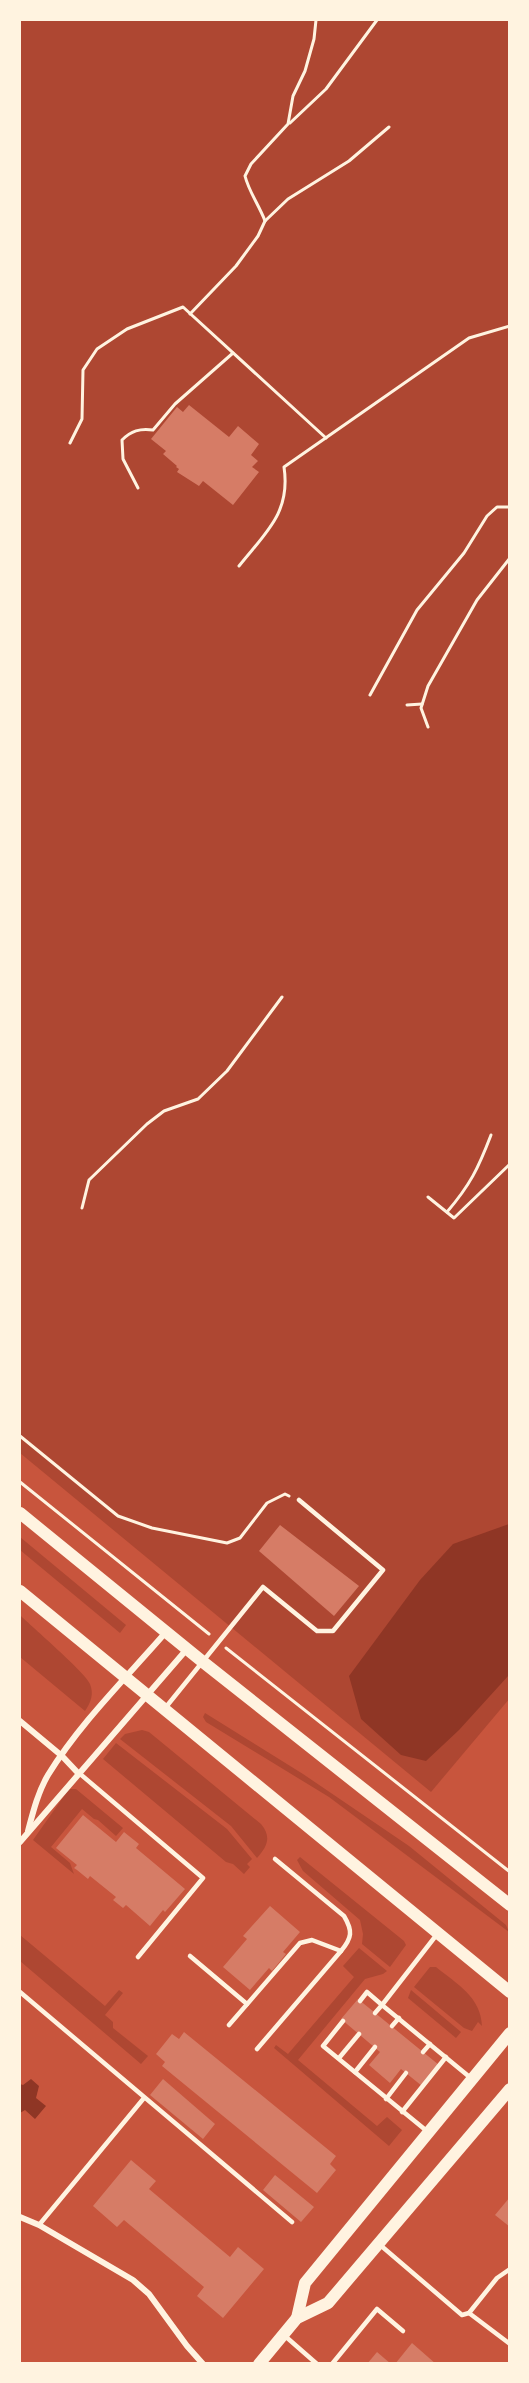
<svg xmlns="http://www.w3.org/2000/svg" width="529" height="2383" font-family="'Noto Sans',sans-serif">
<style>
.green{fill:#ae4732}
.water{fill:#8f3625}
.building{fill:#d67c66}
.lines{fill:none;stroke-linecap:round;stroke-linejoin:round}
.path{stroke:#fff3e0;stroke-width:3}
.service{stroke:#fff3e0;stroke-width:4.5}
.minor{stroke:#fff3e0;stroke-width:6}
.secondary{stroke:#fff3e0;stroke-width:12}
</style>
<rect width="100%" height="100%" fill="#c8553d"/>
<!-- green -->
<g class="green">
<path d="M20 20H509L510 1698 431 1792 20 1453Z"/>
<path d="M20 1537 126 1625 120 1633 20 1550Z"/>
<path d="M20 1615C32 1627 86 1673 90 1684 94 1694 91 1702 85 1711L20 1657Z"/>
<path d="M205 1713 303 1774 409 1846 506 1925 509 1932 329 1797 206 1722 203 1717Z"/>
<path d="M142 1730 149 1732 261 1824C272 1837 267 1847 257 1858L231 1826 120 1739 125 1734Z"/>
<path d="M116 1743 227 1829 252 1859 247 1864 250 1867 244 1874 233 1864 226 1862 103 1759Z"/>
<path d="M69 1789H76L123 1828 116 1836 98 1820 94 1819 82 1809 51 1847 70 1863 74 1874 33 1840Z"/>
<path d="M300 1857 404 1941 406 1945 390 1967 362 1944 363 1934 360 1920 303 1871 297 1860Z"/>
<path d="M20 1935 105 2006 119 1990 123 1993 105 2015 113 2022V2028L148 2056 141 2064 20 1961Z"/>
<path d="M359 1948 387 1971 383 1974 365 1979 298 2060 377 2126 387 2117 402 2130 389 2146 274 2048 276 2045 288 2054 354 1977 343 1966Z"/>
<path d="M430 1967H436C457 1984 481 1997 482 2026L478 2022 472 2031 464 2028 414 1987Z"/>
<path d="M411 1990 461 2032 456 2038 408 1998Z"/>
</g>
<!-- water -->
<g class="water">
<path d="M509 1524V1675L459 1730 426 1761 401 1755 361 1719 349 1676 420 1580 453 1544Z"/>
<path d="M31 2079 39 2086 36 2098 46 2106 35 2119 25 2110 20 2113V2084L23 2085Z"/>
</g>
<!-- building -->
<g class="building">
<path d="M189 405 229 437 238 426 259 444 251 455 258 461 252 467 259 472 233 505 203 481 199 486 177 472 179 469 176 467 177 466 163 454 166 451 151 439 177 407 183 412Z"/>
<path d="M280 1525 359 1586 334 1616 259 1551Z"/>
<path d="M83 1815 116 1842 124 1832 139 1844 136 1848 185 1889 165 1912 163 1910 150 1926 126 1905 123 1908 113 1900 116 1897 90 1876 88 1879 77 1870 74 1868 77 1865 56 1848Z"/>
<path d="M270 1906 300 1932 283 1952 286 1954 272 1971 269 1968 250 1990 223 1967 247 1939 243 1936Z"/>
<path d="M358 1999 439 2065 422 2086 401 2069 390 2083 369 2065 380 2052 341 2019Z"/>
<path d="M184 2032 336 2156 330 2164 336 2170 317 2193 162 2066 165 2062 156 2054 172 2034 179 2039Z"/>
<path d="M163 2079 215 2124 203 2139 150 2095Z"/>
<path d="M131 2160 156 2181 149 2189 230 2257 238 2247 264 2269 223 2318 197 2296 204 2287 124 2220 117 2227 93 2206Z"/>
<path d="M275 2175 314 2207 301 2222 263 2190Z"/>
<path d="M510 2197V2227L495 2215Z"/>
<path d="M412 2343 436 2364H395Z"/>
<path d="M377 2352 391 2364H367Z"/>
</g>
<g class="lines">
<!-- path -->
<g class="path">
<path d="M290 123 326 89 377 20"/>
<path d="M265 221C259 205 249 192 245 176L251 164 288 124 293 96 305 71 314 39 316 20"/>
<path d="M190 314 236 266 258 236 265 221 288 199 349 161 389 127"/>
<path d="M70 443 82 419 83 370 97 349 127 329 183 307 326 438"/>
<path d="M138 488 123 459 122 440C131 431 140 428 153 430L175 404 233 353"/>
<path d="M239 566C265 533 291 513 284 467L469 338 510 326"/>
<path d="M370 695 417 610 464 553 487 516 497 507H510"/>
<path d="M407 705 422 704"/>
<path d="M428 727 421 708 428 686 477 600 510 558"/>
<path d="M428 1197 454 1218 510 1164"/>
<path d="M82 1208 89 1180 147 1124 164 1111 198 1099 227 1071 282 997"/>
<path d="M447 1212C470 1185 478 1169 491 1135"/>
<path d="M20 1436 118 1516 152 1528 227 1543 240 1538 267 1503 285 1494 289 1496"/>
<path d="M20 1482 209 1634"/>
<path d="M226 1648 510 1872"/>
</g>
<!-- service -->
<g class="service">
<path d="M166 1707 263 1587 317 1631H333L383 1570 299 1500"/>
<path d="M79 1773 203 1878 138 1957"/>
<path d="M275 1859 344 1916C353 1931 352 1938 341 1951"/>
<path d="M438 1933 382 2005 472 2079"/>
<path d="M190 1956 247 2004"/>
<path d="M20 1992 292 2222"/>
<path d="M360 2001 367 1992 382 2005 375 2013"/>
<path d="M343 2021 323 2046 428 2132"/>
<path d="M229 2025 300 1943 312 1940 341 1951 257 2049"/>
<path d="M392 2026 399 2018"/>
<path d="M423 2052 430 2044"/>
<path d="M339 2058 359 2034"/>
<path d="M355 2072 375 2047"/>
<path d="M386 2099 406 2073"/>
<path d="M402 2112 446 2057"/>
<path d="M39 2225 144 2098"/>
<path d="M379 2244 462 2315 469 2313"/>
<path d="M510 2269 497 2278 469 2313 510 2344"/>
<path d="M285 2336 317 2364"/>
<path d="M332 2364 377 2309 403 2331"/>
</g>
<!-- minor -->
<g class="minor">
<path d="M20 1721 62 1756 78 1773"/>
<path d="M28 1831C33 1812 38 1792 48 1775 80 1723 126 1678 166 1632"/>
<path d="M20 1842 187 1649"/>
<path d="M20 2217 39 2225 133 2280 149 2294 187 2346 203 2364"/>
</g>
<!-- secondary -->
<g class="secondary">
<path d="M20 1513 203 1662 510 1905"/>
<path d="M20 1591 510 1992"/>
<path d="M297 2318 305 2283 510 2033"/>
<path d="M259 2364 297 2318 328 2303 510 2089"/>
</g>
</g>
<!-- border -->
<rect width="529" height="2383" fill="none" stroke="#fff3e0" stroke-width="42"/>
</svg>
